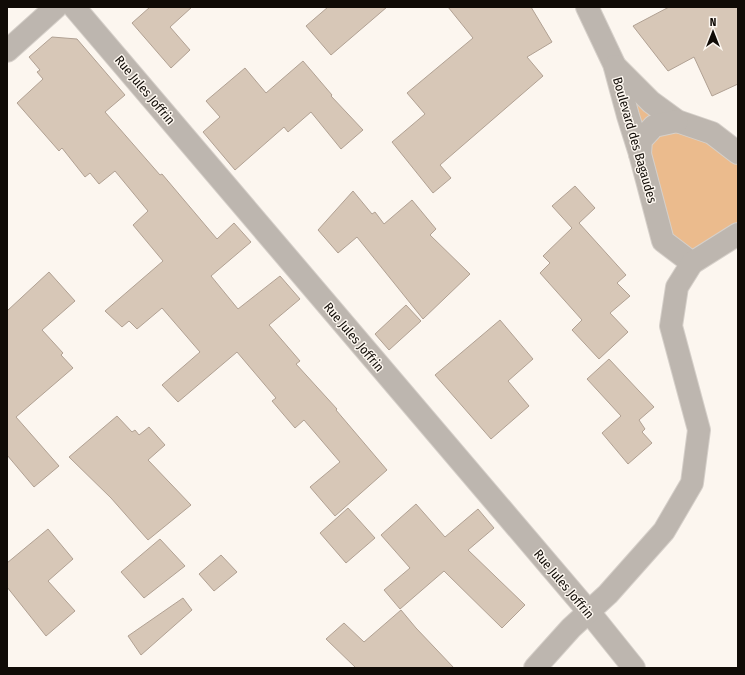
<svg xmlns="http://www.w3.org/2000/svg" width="745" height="675" font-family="'Fira Sans Condensed',sans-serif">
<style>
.green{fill:#ebbb8d}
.building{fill:#d7c7b7;stroke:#b1a193}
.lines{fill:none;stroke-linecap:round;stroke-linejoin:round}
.minor-casing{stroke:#d6d0ca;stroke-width:24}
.minor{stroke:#bdb6af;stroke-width:22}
.labels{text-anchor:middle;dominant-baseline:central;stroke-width:3;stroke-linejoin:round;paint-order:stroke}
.street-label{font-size:13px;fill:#100b06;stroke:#fcf6ef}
</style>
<rect width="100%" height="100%" fill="#fcf6ef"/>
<!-- green -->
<path class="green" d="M614 64 738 157V234L692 263 663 241Z"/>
<!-- building -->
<g class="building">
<path d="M150 7H192L170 27 190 50 171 68 132 23Z"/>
<path d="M328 7H387L331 55 306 26Z"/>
<path d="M448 7H531L552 42 527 57 543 76 440 165 451 178 433 193 392 142 425 114 407 93 473 38Z"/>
<path d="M669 7H738V84L712 96 694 57 668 71 633 26Z"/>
<path d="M52 37 77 39 125 95 105 112 160 175 162 174 217 239 234 223 251 242 211 276 238 309 280 276 300 299 269 325 300 361 296 364 337 409 336 410 387 470 335 516 310 487 340 462 304 420 295 428 272 401 276 398 237 352 178 402 162 385 200 352 162 308 137 329 129 321 122 327 105 311 163 261 133 225 148 211 115 171 99 184 90 173 85 177 62 148 59 151 17 103 43 79 37 72 40 70 29 57Z"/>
<path d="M303 61 332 95 331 96 363 130 341 149 311 112 288 132 284 127 235 170 203 132 220 117 206 101 245 68 266 93Z"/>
<path d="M575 186 595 208 579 223 626 275 617 283 630 296 610 313 628 332 599 359 572 330 582 320 540 273 550 263 543 256 572 228 552 206Z"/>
<path d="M353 191 372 214 375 212 384 224 412 200 436 229 430 235 470 274 423 319 357 237 338 253 318 230Z"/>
<path d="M49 272 75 301 42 330 63 353 61 355 73 368 16 417 59 466 34 487 7 455V311Z"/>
<path d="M406 305 421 321 389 350 375 334Z"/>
<path d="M500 320 533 359 508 381 529 406 491 439 435 375Z"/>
<path d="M609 359 654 407 639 420 645 429 642 432 652 443 628 464 602 433 621 416 587 379Z"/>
<path d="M117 416 132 432 135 430 139 435 149 427 165 445 148 460 191 505 148 540 111 498 69 457Z"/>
<path d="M416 504 445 537 478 509 494 528 468 550 525 605 502 628 444 571 400 609 384 590 410 568 381 535Z"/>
<path d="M348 508 375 538 346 563 320 533Z"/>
<path d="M48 529 73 559 48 581 75 611 46 636 7 587V563Z"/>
<path d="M160 539 185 566 144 598 121 572Z"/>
<path d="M221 555 237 572 214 591 199 574Z"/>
<path d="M183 598 192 610 141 655 128 636Z"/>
<path d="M401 610 416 628 454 668H356L326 639 344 623 364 642Z"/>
</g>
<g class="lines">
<!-- minor casing -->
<g class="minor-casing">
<g id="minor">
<path d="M74 7 589 612 634 668"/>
<path d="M587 7 614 64 628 116 640 154 663 241 692 263"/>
<path d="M7 51 56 7"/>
<path d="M615 66 651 102 677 121 712 133 738 153"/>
<path d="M640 154 641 140 654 126 677 121"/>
<path d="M535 668 571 628 608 594 664 531 692 483 699 430 671 326 677 287 692 263 738 234"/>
</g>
</g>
<!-- minor -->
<use href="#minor" class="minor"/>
</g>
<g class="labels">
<!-- street labels -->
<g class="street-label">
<text transform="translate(145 90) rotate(50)">Rue Jules Joffrin</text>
<text transform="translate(635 140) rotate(74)">Boulevard des Bagaudes</text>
<text transform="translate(354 337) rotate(50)">Rue Jules Joffrin</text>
<text transform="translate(564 584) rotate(50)">Rue Jules Joffrin</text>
</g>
</g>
<!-- border -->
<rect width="745" height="675" fill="none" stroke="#100b06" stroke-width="16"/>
<!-- north arrow -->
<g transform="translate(713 32)" stroke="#fcf6ef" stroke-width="3" paint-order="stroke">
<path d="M0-3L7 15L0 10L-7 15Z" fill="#100b06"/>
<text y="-6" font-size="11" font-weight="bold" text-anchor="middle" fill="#100b06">N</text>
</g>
</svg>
